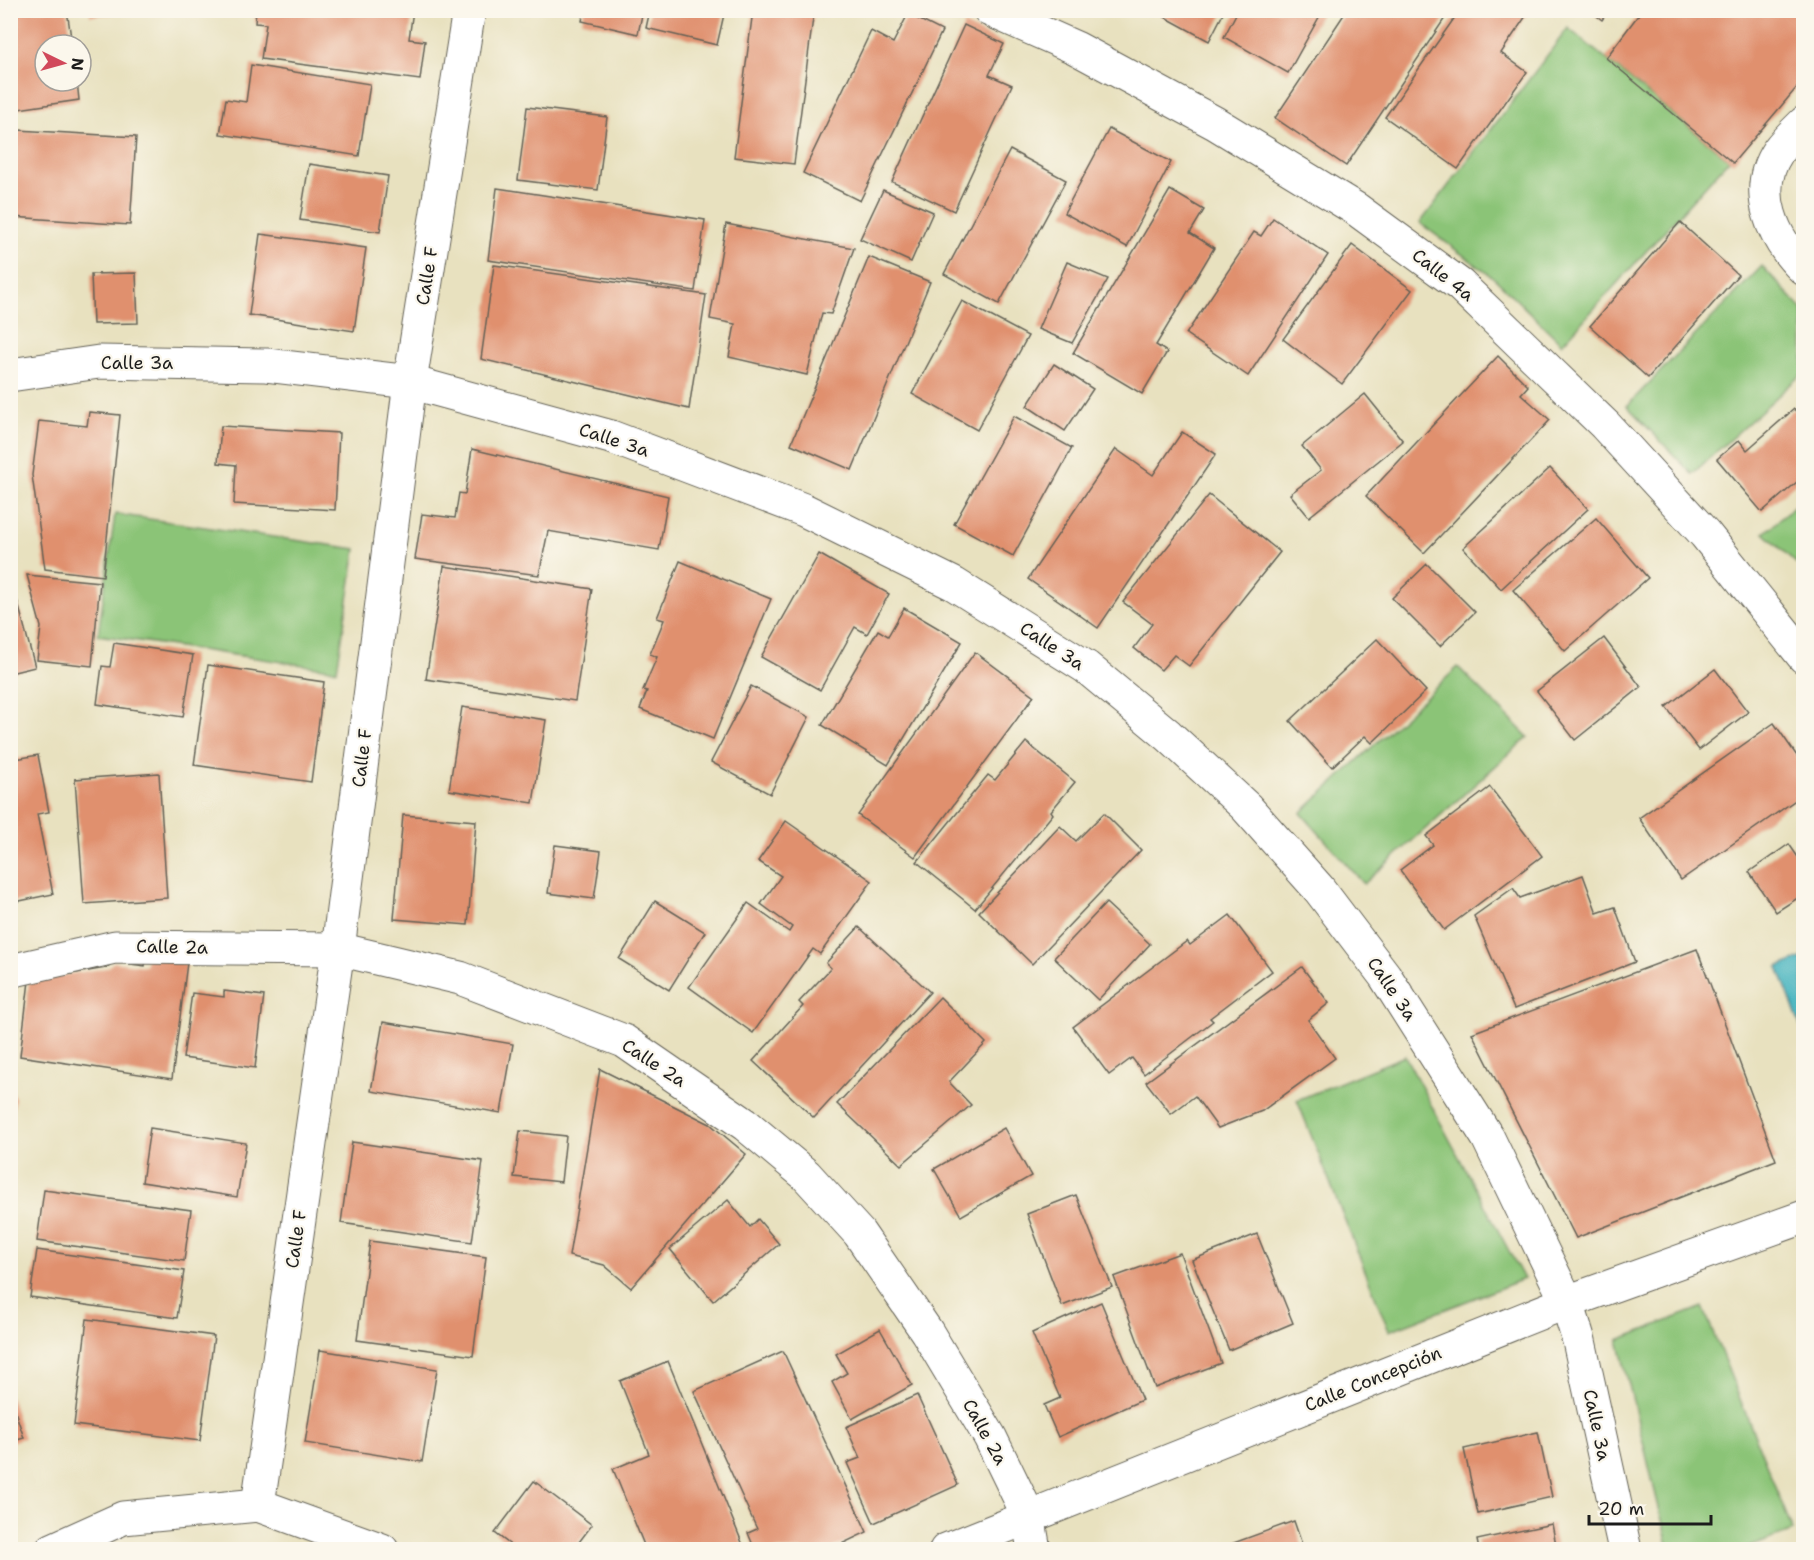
<svg xmlns="http://www.w3.org/2000/svg" width="1814" height="1560" font-family="'Shantell Sans',sans-serif">
<style>
.green{fill:#8bc477;stroke:#54704a;stroke-width:1.5}
.water{fill:#45b4bf;stroke:#30686e;stroke-width:1.5}
.building{fill:#e0906e}
.lines{fill:none;stroke-linecap:round;stroke-linejoin:round}
.street-casing{stroke:#636155;stroke-width:35}
.street{stroke:#fff;stroke-width:33}
.labels{text-anchor:middle;dominant-baseline:central;stroke-width:4.5;stroke-linejoin:round;paint-order:stroke}
.street-label{font-size:18px;fill:#1c1c1c;stroke:#fbf7ec}
</style>
<rect width="100%" height="100%" fill="#fbf7ec"/>
<filter id="ink" filterUnits="userSpaceOnUse"><feTurbulence type="fractalNoise" baseFrequency=".0167" numOctaves="2"/><feDisplacementMap in="SourceGraphic" scale="12" xChannelSelector="R" yChannelSelector="G"/><feConvolveMatrix kernelMatrix="1 2 1 2 8 2 1 2 1" color-interpolation-filters="sRGB"/></filter>
<filter id="wash" filterUnits="userSpaceOnUse"><feTurbulence type="fractalNoise" baseFrequency=".008" numOctaves="4" result="noise"/><feDisplacementMap in="SourceGraphic" scale="24" xChannelSelector="R" yChannelSelector="G"/><feGaussianBlur stdDeviation="1.35" result="paint"/><feColorMatrix in="noise" values="0 0 0 0 0 0 0 0 0 0 0 0 0 0 0 0 0 1.4 0 .05"/><feComposite in="paint" operator="in"/></filter>
<g filter="url(#wash)">
<rect width="100%" height="100%" fill="#e8e1bf"/>
<!-- green -->
<g class="green">
<path d="M1568 28 1729 160 1562 344 1495 279 1420 223Z"/>
<path d="M1762 266 1803 310V373L1692 474 1627 406Z"/>
<path d="M1803 499V574L1798 565 1764 533Z"/>
<path d="M115 514 356 549 337 670 98 635Z"/>
<path d="M1458 667 1528 737 1364 884 1301 813Z"/>
<path d="M1405 1056 1524 1279 1389 1331 1297 1100Z"/>
<path d="M1703 1307 1793 1531 1745 1549H1669L1618 1340Z"/>
</g>
<!-- water -->
<path class="water" d="M1803 957V1033L1778 967Z"/>
<g id="blocks">
<!-- building -->
<g class="building">
<path d="M10 10H67L72 45H45V81H77L79 100 12 110Z"/>
<path d="M90 10H134V12L90 16Z"/>
<path d="M256 10H413L409 39 425 41 420 80 261 59 266 24 255 23Z"/>
<path d="M584 10H643L638 34 582 21Z"/>
<path d="M650 10H725L717 45 646 28Z"/>
<path d="M753 10H814L794 164 734 157Z"/>
<path d="M1152 10H1225L1209 41Z"/>
<path d="M1238 10H1323L1288 73 1224 37Z"/>
<path d="M1347 10 1449 12 1346 166 1275 118Z"/>
<path d="M1460 10H1530L1501 53 1527 72 1458 169 1385 117Z"/>
<path d="M1589 10H1609L1602 20Z"/>
<path d="M1642 10H1804V79L1733 163 1606 58Z"/>
<path d="M908 14 942 31 860 201 803 173 871 31 893 43Z"/>
<path d="M964 25 1004 44 989 75 1012 85 954 211 892 182Z"/>
<path d="M251 65 370 84 359 156 220 134 226 99 246 102Z"/>
<path d="M527 107 607 117 598 190 518 180Z"/>
<path d="M1109 129 1171 162 1127 247 1064 213Z"/>
<path d="M18 130 136 137 130 225 12 217Z"/>
<path d="M1010 150 1066 180 999 304 944 274Z"/>
<path d="M309 164 388 176 380 232 300 220Z"/>
<path d="M497 188 705 220 695 291 488 260Z"/>
<path d="M883 190 933 212 911 262 860 239Z"/>
<path d="M1170 190 1204 210 1190 233 1214 248 1156 345 1167 352 1142 394 1073 353Z"/>
<path d="M1273 218 1328 255 1248 376 1186 334 1254 232 1261 236Z"/>
<path d="M1680 222 1738 275 1648 378 1590 326Z"/>
<path d="M726 224 854 248 831 314 822 313 807 375 729 357 735 324 710 319Z"/>
<path d="M260 234 366 248 354 331 249 315Z"/>
<path d="M1352 245 1412 290 1342 384 1283 339Z"/>
<path d="M869 257 930 282 852 470 791 444Z"/>
<path d="M1067 262 1108 279 1072 343 1038 329Z"/>
<path d="M494 265 706 295 689 409 481 359Z"/>
<path d="M136 273 138 323 93 324 91 274Z"/>
<path d="M962 301 1028 336 977 430 912 394Z"/>
<path d="M1498 356 1528 386 1521 394 1550 420 1424 553 1366 496Z"/>
<path d="M1054 364 1093 389 1065 431 1027 406Z"/>
<path d="M1365 394 1403 441 1309 517 1290 494 1321 470 1302 446Z"/>
<path d="M1794 409 1804 420V476L1762 512 1717 459 1739 440 1747 450Z"/>
<path d="M89 412 120 415 103 576 45 569 32 475 39 421 87 426Z"/>
<path d="M1014 416 1072 448 1013 556 954 524Z"/>
<path d="M221 426 339 433 335 510 234 504 236 465 218 463Z"/>
<path d="M1182 432 1216 454 1098 628 1028 579 1116 449 1153 475Z"/>
<path d="M472 449 668 496 659 550 548 531 539 575 415 559 422 514 455 518 459 493 465 494Z"/>
<path d="M1550 468 1588 509 1501 589 1463 548Z"/>
<path d="M1209 495 1280 552 1189 666 1174 655 1161 670 1134 648 1152 624 1123 602Z"/>
<path d="M1596 518 1648 578 1565 651 1513 590Z"/>
<path d="M819 554 889 594 867 634 855 627 820 690 761 657Z"/>
<path d="M680 561 771 599 713 739 640 709 647 691 643 690 657 657 650 654 664 620 657 618Z"/>
<path d="M1427 564 1475 612 1440 646 1392 598Z"/>
<path d="M444 566 592 589 575 701 426 679Z"/>
<path d="M10 573 35 667 10 673Z"/>
<path d="M27 575 100 582 92 666 37 660 41 627Z"/>
<path d="M904 608 962 642 888 765 822 725 878 630 888 636Z"/>
<path d="M1604 638 1641 687 1575 740 1537 691Z"/>
<path d="M1377 639 1426 691 1372 743 1365 736 1332 767 1290 721Z"/>
<path d="M114 643 193 655 183 717 97 704 102 666 110 667Z"/>
<path d="M975 652 1034 696 915 857 858 815Z"/>
<path d="M208 665 324 682 311 782 194 765Z"/>
<path d="M1715 669 1748 712 1699 750 1666 707Z"/>
<path d="M751 686 809 717 770 794 711 762Z"/>
<path d="M462 707 546 720 533 803 449 790Z"/>
<path d="M1774 723 1804 766V794L1681 880 1639 818Z"/>
<path d="M1026 742 1075 782 1051 811 1053 814 975 909 917 862 988 775 995 780Z"/>
<path d="M38 755 49 812 37 814 53 894 10 903V760Z"/>
<path d="M159 773 167 898 84 904 75 779Z"/>
<path d="M1490 787 1542 856 1444 930 1400 870 1433 845 1426 836Z"/>
<path d="M1104 813 1141 850 1032 964 979 912 1060 826 1076 841Z"/>
<path d="M403 815 476 821 468 925 394 919Z"/>
<path d="M786 821 872 881 820 954 813 949 753 1033 689 987 748 903 789 932 792 927 761 904 781 876 758 861Z"/>
<path d="M1789 844 1804 866V894L1776 912 1749 872Z"/>
<path d="M555 845 601 851 594 899 548 893Z"/>
<path d="M1583 875 1597 913 1615 907 1635 962 1514 1009 1474 916 1513 888 1520 898Z"/>
<path d="M655 901 705 932 669 990 619 959Z"/>
<path d="M1106 903 1150 944 1098 1000 1054 958Z"/>
<path d="M1230 915 1272 971 1210 1018 1213 1021 1144 1074 1132 1058 1109 1075 1073 1027 1187 941 1190 945Z"/>
<path d="M859 927 930 992 814 1118 753 1061 803 1006 799 1002 831 968 826 963Z"/>
<path d="M1697 949 1776 1160 1576 1238 1472 1033Z"/>
<path d="M147 957 187 963 172 1079 20 1056 29 981 106 968 114 962 145 966Z"/>
<path d="M1302 967 1329 1003 1308 1020 1335 1058 1262 1111 1218 1128 1195 1096 1171 1114 1146 1082Z"/>
<path d="M224 991 264 996 255 1068 183 1058 192 993 224 997Z"/>
<path d="M940 997 986 1043 949 1082 971 1105 901 1165 837 1104Z"/>
<path d="M383 1022 513 1044 501 1113 371 1091Z"/>
<path d="M600 1069 710 1124 746 1154 631 1288 604 1265 569 1256Z"/>
<path d="M11 1087 15 1098 12 1122H10Z"/>
<path d="M150 1128 246 1143 237 1197 142 1182Z"/>
<path d="M1004 1128 1031 1176 961 1216 934 1169Z"/>
<path d="M520 1131 566 1136 561 1182 514 1177Z"/>
<path d="M352 1142 483 1161 472 1242 341 1223Z"/>
<path d="M44 1190 191 1210 184 1261 37 1241Z"/>
<path d="M1076 1195 1112 1287 1062 1306 1027 1214Z"/>
<path d="M728 1200 750 1227 758 1219 779 1244 713 1301 670 1249Z"/>
<path d="M1257 1234 1293 1323 1229 1350 1192 1260Z"/>
<path d="M370 1241 486 1257 473 1356 357 1340Z"/>
<path d="M37 1250 184 1271 177 1318 30 1297Z"/>
<path d="M1180 1253 1221 1363 1155 1388 1114 1277Z"/>
<path d="M1101 1302 1142 1400 1058 1437 1044 1405 1060 1398 1032 1333Z"/>
<path d="M87 1319 214 1336 200 1441 74 1425Z"/>
<path d="M880 1329 912 1385 852 1419 832 1382 847 1373 836 1354Z"/>
<path d="M320 1350 437 1369 422 1462 305 1443Z"/>
<path d="M783 1351 867 1532 829 1550H755L748 1533 757 1529 694 1391Z"/>
<path d="M668 1361 675 1378 745 1550H646L613 1469 649 1454 620 1381Z"/>
<path d="M917 1395 958 1485 874 1523 847 1463 860 1458 846 1427Z"/>
<path d="M10 1396 24 1438 10 1442Z"/>
<path d="M1538 1432 1552 1497 1478 1514 1464 1449Z"/>
<path d="M534 1481 592 1525 573 1550H517L495 1533Z"/>
<path d="M1294 1521 1304 1550H1217V1549Z"/>
<path d="M1552 1524 1557 1550H1479L1477 1540Z"/>
</g>
</g>
</g>
<g filter="url(#ink)">
<use href="#blocks" fill-opacity="0" stroke="#636155" stroke-width="1.5"/>
<g class="lines">
<!-- street casing -->
<g class="street-casing">
<g id="street">
<path d="M990 10 1076 48 1215 123 1356 209 1460 285 1605 425 1705 534 1804 657"/>
<path d="M1804 123C1795 132 1785 141 1778 151 1751 191 1773 239 1804 269"/>
<path d="M10 375 99 362 266 365 410 382 611 437 804 510 954 584 1086 667 1168 735 1246 807 1319 889 1385 976 1488 1138 1567 1302 1579 1341 1625 1550"/>
<path d="M10 971 115 947 338 949 460 978 624 1041 746 1125 806 1175 859 1233 927 1332 990 1437 1028 1515 1034 1550"/>
<path d="M258 1505 338 949 410 382 469 10"/>
<path d="M52 1550 123 1518 258 1505 382 1550"/>
<path d="M946 1550 1567 1302 1804 1217"/>
</g>
</g>
<!-- street -->
<use href="#street" class="street"/>
</g>
</g>
<g class="labels">
<!-- street labels -->
<g class="street-label">
<text transform="translate(1443 275) rotate(38)">Calle 4a</text>
<text transform="translate(427 276) rotate(-81)">Calle F</text>
<text x="137" y="363">Calle 3a</text>
<text transform="translate(614 440) rotate(18)">Calle 3a</text>
<text transform="translate(1052 646) rotate(33)">Calle 3a</text>
<text transform="translate(362 758) rotate(-83)">Calle F</text>
<text transform="translate(172 947) rotate(1)">Calle 2a</text>
<text transform="translate(1392 989) rotate(56)">Calle 3a</text>
<text transform="translate(654 1063) rotate(33)">Calle 2a</text>
<text transform="translate(296 1239) rotate(-82)">Calle F</text>
<text transform="translate(1373 1379) rotate(-22)">Calle Concepción</text>
<text transform="translate(1597 1425) rotate(78)">Calle 3a</text>
<text transform="translate(985 1432) rotate(61)">Calle 2a</text>
</g>
</g>
<!-- margin -->
<rect width="1814" height="1560" fill="none" stroke="#fbf7ec" stroke-width="36"/>
<!-- north arrow -->
<g transform="translate(63 63) rotate(95)"><circle r="28" fill="#fbf7ec" stroke="#a29f99" stroke-width="1.5"/>
<path d="M0-4.5L10 22L0 15L-10 22Z" fill="#d1495b"/>
<text y="-9" font-size="16" font-weight="bold" text-anchor="middle" fill="#1c1c1c">N</text>
</g>
<!-- scale -->
<path d="M1589 1515v9h122v-9" fill="none" stroke="#1c1c1c" stroke-width="3"/>
<text x="1598" y="1515" font-size="18" fill="#1c1c1c" stroke="#fbf7ec" stroke-width="4.5" paint-order="stroke">20 m</text>
</svg>
